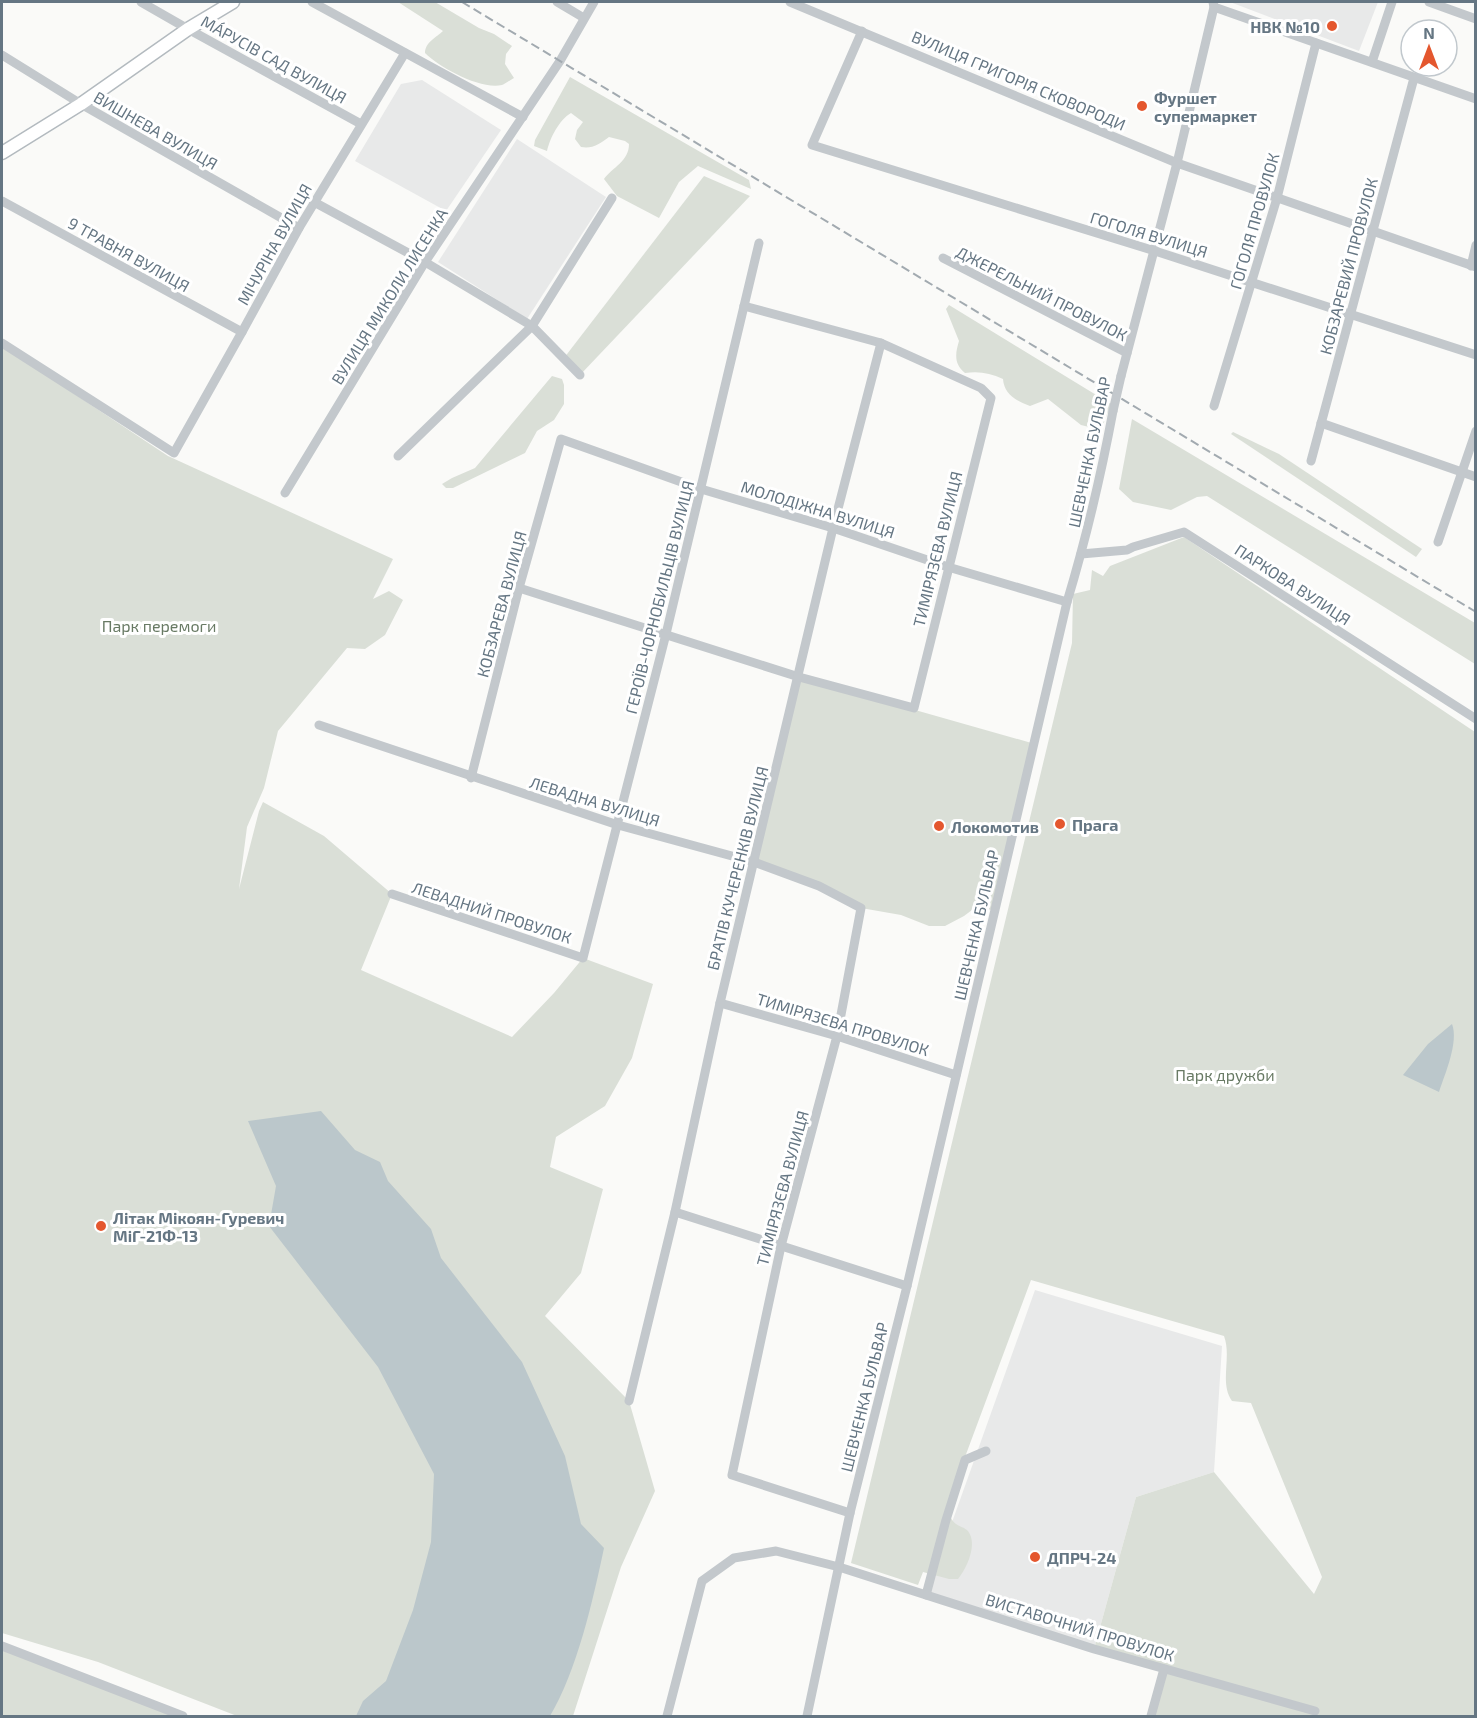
<svg xmlns="http://www.w3.org/2000/svg" width="1477" height="1718" font-family="'Exo 2',sans-serif">
<style>
.built{fill:#e8e9e9}
.green{fill:#dadfd7}
.water{fill:#bbc7cb}
.lines{fill:none;stroke-linecap:round;stroke-linejoin:round}
.secondary-casing{stroke:#b3babf;stroke-width:15}
.street{stroke:#c3c8cc;stroke-width:9}
.secondary{stroke:#fff;stroke-width:12}
.rail{stroke:#a2aab0;stroke-width:2;stroke-dasharray:9 4.5;stroke-linecap:butt}
.street-bridge{stroke:#c3c8cc;stroke-width:9}
.poi-dot{fill:#e4572e;stroke:#fff;stroke-width:2}
.labels{text-anchor:middle;dominant-baseline:central;stroke-width:6;stroke-linejoin:round;paint-order:stroke}
.poi-label{font-size:16px;font-weight:bold;fill:#657683;stroke:#fff;text-anchor:start}
.street-label{font-size:16px;fill:#657683;stroke:#fff}
.park-label{font-size:16px;fill:#687a64;stroke:#fff}
</style>
<rect width="100%" height="100%" fill="#fafaf8"/>
<!-- built -->
<g class="built">
<path d="M1230 2H1378L1359 51Z"/>
<path d="M422 80 501 130 446 211 355 161 401 84Z"/>
<path d="M517 139 606 197 527 319 438 262Z"/>
<path d="M1035 1290 1222 1346 1214 1472 1136 1497 1094 1649 926 1595Z"/>
</g>
<!-- green -->
<g class="green">
<path d="M398 2H435L479 28 494 34 512 46 506 54 505 64 514 78C510 80 505 84 502 85 480 90 439 67 425 53 425 42 437 37 443 31Z"/>
<path d="M570 77 749 180 751 189 698 166 679 182 659 218 617 196 604 179C613 167 629 161 629 144L625 141 609 137C599 144 593 149 581 147L575 139 577 130 583 122 571 113C559 120 550 138 547 151L534 146 535 140Z"/>
<path d="M704 176 750 196 580 375 564 358Z"/>
<path d="M949 305 1111 404 1101 430 1081 425 1048 399 1030 406C1016 401 1004 394 1003 379 990 373 979 371 965 373 954 364 955 354 959 341L946 309Z"/>
<path d="M2 346 168 456 393 559 373 599 389 591 403 600 385 635 365 649 347 648 278 731 264 788 247 827 239 889 259 811 263 802 324 836 392 894 361 970 512 1037 554 993 583 958 653 984 632 1058 605 1106 556 1137 550 1167 603 1189 581 1273 545 1316 629 1401 655 1491 621 1567 573 1716H237L98 1662 2 1633Z"/>
<path d="M552 376 562 379 564 385V404L554 420 537 431 525 453 453 488H446L442 484 452 478 475 468Z"/>
<path d="M1132 419 1475 623V664L1207 496 1197 497 1171 510 1133 502 1119 489Z"/>
<path d="M1233 432 1279 454 1422 549 1416 557 1231 434Z"/>
<path d="M1184 537 1475 732V1716H1151L1164 1669 1094 1649 1136 1497 1214 1472 1314 1594 1322 1577 1251 1403 1232 1401C1219 1383 1232 1357 1224 1336L1031 1280 946 1508C949 1514 951 1520 956 1524 960 1527 964 1527 968 1531 978 1544 967 1568 958 1579H949L923 1572 918 1585 851 1563 1072 643 1073 594 1090 590 1092 570 1103 576 1110 566Z"/>
<path d="M799 677 1035 744 995 911 973 905 972 910 964 916 945 926H929L901 915 861 908 754 862Z"/>
<path d="M2 1646 183 1716H2Z"/>
</g>
<!-- water -->
<g class="water">
<path d="M1452 1024C1459 1042 1445 1074 1439 1092L1403 1075 1428 1044Z"/>
<path d="M321 1111 355 1150 380 1162 388 1181 431 1229 441 1258 522 1362 565 1456 581 1524 604 1548C593 1600 577 1671 550 1716H356L363 1701 386 1681 413 1610 431 1542 434 1474 378 1367 269 1226 276 1186 248 1121Z"/>
</g>
<g class="lines">
<!-- secondary casing -->
<g class="secondary-casing">
<path id="secondary" d="M2 153 81 104 188 29 233 2"/>
</g>
<!-- street -->
<g class="street">
<path d="M141 2 188 29 361 124"/>
<path d="M312 2 523 117"/>
<path d="M557 2 584 18"/>
<path d="M790 2 1177 163 1476 267"/>
<path d="M1429 2 1476 19"/>
<path d="M1214 7 1476 99"/>
<path d="M862 31 812 145 1155 251 1476 355"/>
<path d="M2 55 81 104 299 228"/>
<path d="M1372 62 1392 2"/>
<path d="M2 201 242 332"/>
<path d="M314 202 425 262 532 326 580 375"/>
<path d="M943 258 1127 353"/>
<path d="M1471 266 1476 245"/>
<path d="M2 343 174 453 242 332 299 228 405 53"/>
<path d="M1121 376 1177 163 1214 7 1213 2"/>
<path d="M1214 406 1277 198 1316 43"/>
<path d="M1321 423 1476 477"/>
<path d="M398 456 532 326 612 198"/>
<path d="M1311 461 1414 78"/>
<path d="M285 493 425 262 560 61 594 2"/>
<path d="M1438 542 1476 431"/>
<path d="M1081 554 1127 550 1133 547 1184 532 1476 719"/>
<path d="M519 588 799 677 914 708 991 398 981 388 881 343 744 306"/>
<path d="M319 725 618 825 754 862 819 886 861 908 837 1036 781 1246 732 1475 850 1513"/>
<path d="M471 778 519 588 561 439 701 489 833 528 948 567 1067 602"/>
<path d="M392 894 583 958 666 634 759 243"/>
<path d="M720 1003 837 1036 956 1075"/>
<path d="M675 1212 907 1286"/>
<path d="M629 1401 675 1212 720 1003 833 528 881 343"/>
<path d="M926 1595 946 1520 965 1460 986 1451"/>
<path d="M2 1646 183 1716"/>
<path d="M667 1716 702 1581 734 1558 776 1551 839 1567 1094 1649 1315 1711"/>
<path d="M807 1716 850 1513 907 1286 1067 602C1086 539 1101 475 1113 411"/>
<path d="M1151 1716 1164 1669"/>
</g>
<!-- secondary -->
<use href="#secondary" class="secondary"/>
<!-- rail -->
<path class="rail" d="M462 2 1476 612"/>
<!-- street-bridge -->
<path class="street-bridge" d="M1113 411 1121 376"/>
</g>
<!-- markers -->
<g class="poi-dot">
<circle cx="1332" cy="26" r="6"/>
<circle cx="1142" cy="106" r="6"/>
<circle cx="1060" cy="824" r="6"/>
<circle cx="939" cy="826" r="6"/>
<circle cx="101" cy="1226" r="6"/>
<circle cx="1035" cy="1557" r="6"/>
</g>
<g class="labels">
<!-- poi labels -->
<g class="poi-label">
<text x="1320" y="26" text-anchor="end">НВК №10</text>
<text x="1154" y="97">Фуршет<tspan x="1154" dy="18">супермаркет</tspan></text>
<text x="1072" y="824">Прага</text>
<text x="951" y="826">Локомотив</text>
<text x="113" y="1217">Літак Мікоян-Гуревич<tspan x="113" dy="18">МiГ-21Ф-13</tspan></text>
<text x="1047" y="1557">ДПРЧ-24</text>
</g>
<!-- street labels -->
<g class="street-label">
<text transform="translate(274 59) rotate(29)">МÁРУСІВ САД ВУЛИЦЯ</text>
<text transform="translate(1019 80) rotate(23)">ВУЛИЦЯ ГРИГОРІЯ СКОВОРОДИ</text>
<text transform="translate(156 130) rotate(30)">ВИШНЕВА ВУЛИЦЯ</text>
<text transform="translate(1254 221) rotate(-74)">ГОГОЛЯ ПРОВУЛОК</text>
<text transform="translate(1149 234) rotate(17)">ГОГОЛЯ ВУЛИЦЯ</text>
<text transform="translate(274 244) rotate(-61)">МІЧУРІНА ВУЛИЦЯ</text>
<text transform="translate(129 254) rotate(29)">9 ТРАВНЯ ВУЛИЦЯ</text>
<text transform="translate(1348 266) rotate(-75)">КОБЗАРЕВИЙ ПРОВУЛОК</text>
<text transform="translate(1042 293) rotate(27)">ДЖЕРЕЛЬНИЙ ПРОВУЛОК</text>
<text transform="translate(389 296) rotate(-58)">ВУЛИЦЯ МИКОЛИ ЛИСЕНКА</text>
<text transform="translate(1089 452) rotate(-78)">ШЕВЧЕНКА БУЛЬВАР</text>
<text transform="translate(818 509) rotate(17)">МОЛОДІЖНА ВУЛИЦЯ</text>
<text transform="translate(937 549) rotate(-76)">ТИМІРЯЗЄВА ВУЛИЦЯ</text>
<text transform="translate(1293 584) rotate(33)">ПАРКОВА ВУЛИЦЯ</text>
<text transform="translate(659 597) rotate(-76)">ГЕРОЇВ-ЧОРНОБИЛЬЦІВ ВУЛИЦЯ</text>
<text transform="translate(501 604) rotate(-75)">КОБЗАРЕВА ВУЛИЦЯ</text>
<text transform="translate(595 801) rotate(17)">ЛЕВАДНА ВУЛИЦЯ</text>
<text transform="translate(737 868) rotate(-76)">БРАТІВ КУЧЕРЕНКІВ ВУЛИЦЯ</text>
<text transform="translate(492 912) rotate(18)">ЛЕВАДНИЙ ПРОВУЛОК</text>
<text transform="translate(976 925) rotate(-77)">ШЕВЧЕНКА БУЛЬВАР</text>
<text transform="translate(843 1024) rotate(17)">ТИМІРЯЗЄВА ПРОВУЛОК</text>
<text transform="translate(782 1188) rotate(-75)">ТИМІРЯЗЄВА ВУЛИЦЯ</text>
<text transform="translate(864 1397) rotate(-76)">ШЕВЧЕНКА БУЛЬВАР</text>
<text transform="translate(1080 1627) rotate(17)">ВИСТАВОЧНИЙ ПРОВУЛОК</text>
</g>
<!-- park labels -->
<g class="park-label">
<text x="159" y="625">Парк перемоги</text>
<text x="1225" y="1074">Парк дружби</text>
</g>
</g>
<!-- border -->
<rect width="1477" height="1718" fill="none" stroke="#657683" stroke-width="6"/>
<!-- north arrow -->
<g transform="translate(1429 48)"><circle r="28" fill="#ffffff" stroke="#c1c8cd" stroke-width="1.5"/>
<path d="M0-4.5L10 22L0 15L-10 22Z" fill="#e4572e"/>
<text y="-9" font-size="16" font-weight="bold" text-anchor="middle" fill="#657683">N</text>
</g>
</svg>
